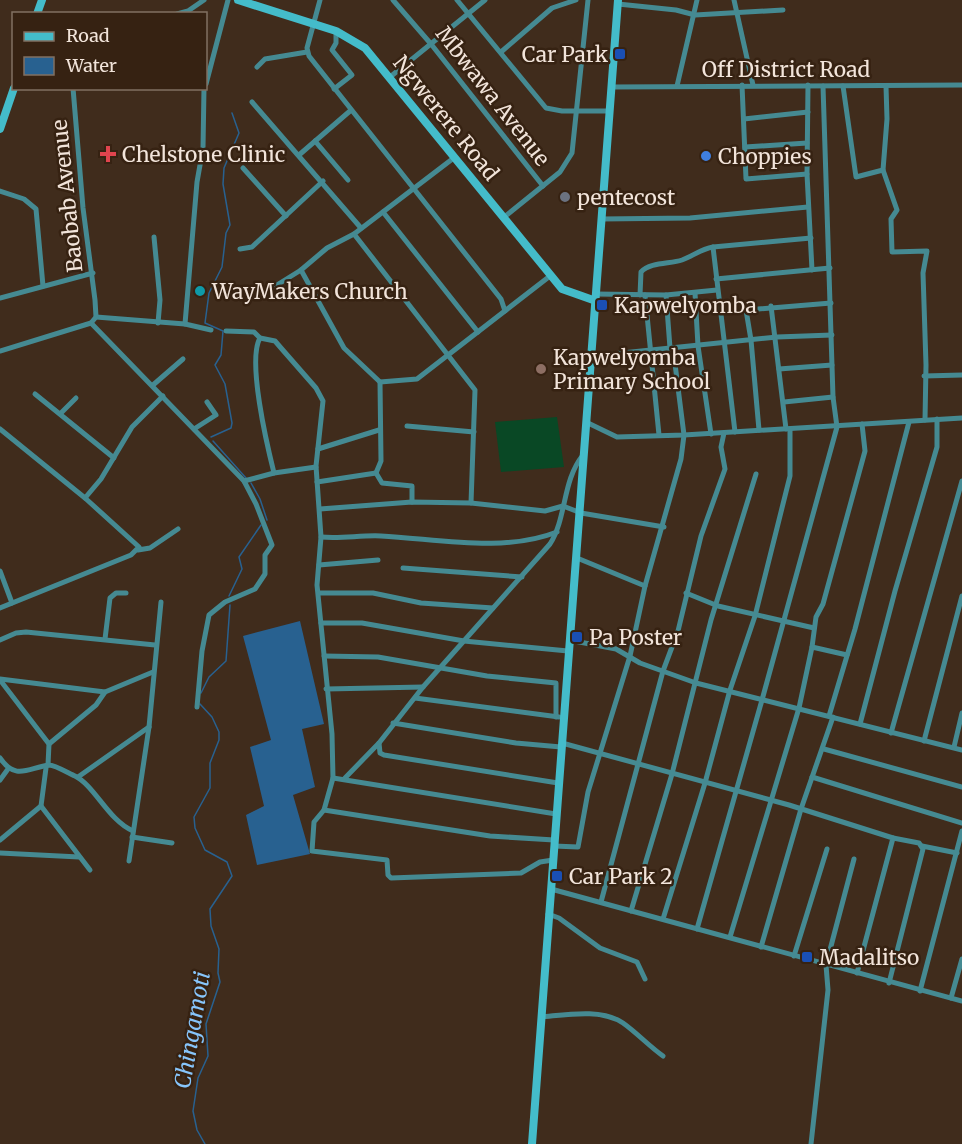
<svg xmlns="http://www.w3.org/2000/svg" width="962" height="1144" font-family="Merriweather,serif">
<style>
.green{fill:#094825}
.water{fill:#286190}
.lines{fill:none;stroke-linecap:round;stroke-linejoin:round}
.stream{stroke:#286190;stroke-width:1.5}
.street{stroke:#458a92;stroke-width:5}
.secondary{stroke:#44bcca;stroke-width:8}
.transit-dot{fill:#1a4fb4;stroke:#362212;stroke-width:2}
.health-dot{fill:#e0444e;stroke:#362212;stroke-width:2}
.shop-dot{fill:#3f7fe0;stroke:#362212;stroke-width:2}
.worship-dot{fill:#6b7280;stroke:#362212;stroke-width:2}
.culture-dot{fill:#0f9aa8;stroke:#362212;stroke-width:2}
.education-dot{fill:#8d6e63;stroke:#362212;stroke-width:2}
.labels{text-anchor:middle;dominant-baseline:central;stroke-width:5;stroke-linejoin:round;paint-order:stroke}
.poi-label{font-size:21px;fill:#f2e4da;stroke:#362212;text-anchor:start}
.street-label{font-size:21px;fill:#f2e4da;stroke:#362212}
.water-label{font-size:22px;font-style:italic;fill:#87c5fb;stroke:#362212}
</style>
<rect width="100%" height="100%" fill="#402c1c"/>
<!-- green -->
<path class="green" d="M557 417 564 467 501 472 495 422Z"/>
<!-- water -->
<path class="water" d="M300 621 324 724 302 729 315 787 293 795 310 854 257 865 246 815 264 806 250 747 271 740 243 636Z"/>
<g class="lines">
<!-- stream -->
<g class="stream">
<path d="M211 437 231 428 232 423 225 384 215 365 221 355 223 331 205 323 209 293 222 267 226 233 230 225 223 184 224 168 239 133 232 113"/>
<path d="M213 441 246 478"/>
<path d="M251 483 260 499 267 520"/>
<path d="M229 596 242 569 239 557 261 525"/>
<path d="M201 693 209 677 226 661 230 605"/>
<path d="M200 704 212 717 219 732V740L210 763V788L194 817 195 828 205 850 227 862 232 876 210 909 211 926 219 949 218 973 220 982 206 1024 208 1056 198 1078 193 1111 197 1130 205 1144"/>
</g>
<!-- street -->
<g class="street">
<path d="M320 0 307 48 309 56 501 299 505 311"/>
<path d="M393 0 431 44 543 186"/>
<path d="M457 0 546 108 562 111H609"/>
<path d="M734 0 753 85"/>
<path d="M618 4 676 10 695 15 783 10"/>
<path d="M177 14 188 11 204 0"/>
<path d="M501 52 552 8 576 0"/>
<path d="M257 67 265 59 307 52"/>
<path d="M390 77 485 0"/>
<path d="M206 84 228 0"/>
<path d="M742 85 746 179 807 174"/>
<path d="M808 85 807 174 812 270"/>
<path d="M677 86 697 0"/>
<path d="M843 86 856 177 883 170"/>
<path d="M886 86 887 119 883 170 897 210 891 219 892 252 927 251 923 273 926 365 925 420"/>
<path d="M611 87 962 85"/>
<path d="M334 89 352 75 332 50 336 43V31"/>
<path d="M252 102 361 228"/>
<path d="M744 119 808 112"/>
<path d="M315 141 348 180"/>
<path d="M745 147 807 143"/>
<path d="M299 155 350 111"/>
<path d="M455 157 354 234 475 390 471 503"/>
<path d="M243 168 286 216"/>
<path d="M0 191 24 199 36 209 43 286"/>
<path d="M383 212 478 332"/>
<path d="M503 218 560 172 572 153 588 0"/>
<path d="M601 219 690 218 808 207"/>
<path d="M154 237 160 300 158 323"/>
<path d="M713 247 735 432"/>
<path d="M240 249 252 247 323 181"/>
<path d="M301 270 344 348 380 382 417 379 550 276"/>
<path d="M716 279 830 268"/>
<path d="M695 293 698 346 711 434"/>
<path d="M596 294 666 295 717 290"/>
<path d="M640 295 641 272C650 262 670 264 682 260 693 256 701 249 713 247L811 238"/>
<path d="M645 295 659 435"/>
<path d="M666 295 670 348"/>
<path d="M0 298 93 273"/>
<path d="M256 298 301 270 327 248 354 234"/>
<path d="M771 306 786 429"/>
<path d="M96 317 185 324 211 330"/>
<path d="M91 323 244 481 256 504 272 545 265 555V574L255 589 225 602 209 615 202 651 197 707"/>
<path d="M185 324 197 182 203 148 204 88"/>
<path d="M226 331 254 332 260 338 275 341 281 348 316 388 323 401 316 466 321 537 317 585 332 734 333 778 324 810 314 822 312 851 387 860 388 875 391 878 521 873 540 862 553 860"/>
<path d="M260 338C247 360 267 445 274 473"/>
<path d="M0 351 91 323 96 317 95 300 83 208 73 88"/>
<path d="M593 356 777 337 832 335"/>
<path d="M779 369 832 365"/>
<path d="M924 376 962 375"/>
<path d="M153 385 183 359"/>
<path d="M35 394 114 458"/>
<path d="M784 402 833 397"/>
<path d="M61 413 76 398"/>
<path d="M588 423 617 437 684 435 962 418"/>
<path d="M407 426 474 432"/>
<path d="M0 429 85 498 139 547 131 555 0 608"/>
<path d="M194 429 216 415 207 402"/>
<path d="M759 430 751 340 746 310 831 303"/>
<path d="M318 449 379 430"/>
<path d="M376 473 381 461 380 382"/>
<path d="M376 473 382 483 412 486V502"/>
<path d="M244 481 274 473 316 467"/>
<path d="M317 482 376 473"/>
<path d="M85 498 101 479 132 427 163 396"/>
<path d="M320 509 412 502 471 503 545 511 563 506 581 513 664 527"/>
<path d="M321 537C341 539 361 535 381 536 439 539 503 553 557 532"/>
<path d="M138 550 150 548 178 529"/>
<path d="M577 558 645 586"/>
<path d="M319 565 378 560"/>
<path d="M403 568 522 577"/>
<path d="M0 571 12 603"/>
<path d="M319 593H373L421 603 493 608"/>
<path d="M686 593 718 606 814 628"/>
<path d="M321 623H362L464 641 568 651"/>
<path d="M105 639 110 598 116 593H126"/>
<path d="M0 640 16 633 26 632 155 645"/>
<path d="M569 640 616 649 640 663 696 683 962 750"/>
<path d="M812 647 816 617 823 604 865 451 862 424"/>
<path d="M324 656 378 657 487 676 556 683V717"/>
<path d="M0 679 105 692"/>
<path d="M0 680 49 744 48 765"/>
<path d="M326 689 423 687"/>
<path d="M415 698 559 717"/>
<path d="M762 700 837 427 833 397 823 86"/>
<path d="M829 716 855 629 909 422"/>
<path d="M393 723 516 743 561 747"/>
<path d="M860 724 895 591 937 447V419"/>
<path d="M891 733 962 481"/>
<path d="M924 741 962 596"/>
<path d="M379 743 380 753 384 755 558 783"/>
<path d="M562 743 789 805 893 838 857 973"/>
<path d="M49 744 96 705 105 692 153 672"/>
<path d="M954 747 962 713"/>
<path d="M824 749 962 787"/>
<path d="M0 758C16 781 28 768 49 765 55 765 70 774 75 776 95 786 108 820 133 831"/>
<path d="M78 777 149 727"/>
<path d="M812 777 962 823"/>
<path d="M333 778 556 814"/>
<path d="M345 778 379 743 423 687 550 544C567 517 562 481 583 455"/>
<path d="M0 780 8 769"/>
<path d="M41 806 90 870"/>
<path d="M324 810 490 836 554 840"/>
<path d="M132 837 172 843"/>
<path d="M0 840 41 806 46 768"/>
<path d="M554 846 578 847 588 792 630 656 645 586 681 459 684 435 673 348"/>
<path d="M922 846 957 853"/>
<path d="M0 853 79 857"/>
<path d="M129 861 149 727 161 602"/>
<path d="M551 889 962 1001"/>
<path d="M601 902 663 671 678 631 701 536 725 469 721 447 724 433"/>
<path d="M631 911 672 774 711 620 756 474"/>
<path d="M548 914 559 918 600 948 637 962 645 979"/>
<path d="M663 919 705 783 730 690 755 616 790 476V429"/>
<path d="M697 929 762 700"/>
<path d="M730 937 799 708 812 647 847 655"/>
<path d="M761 947 801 809 833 717"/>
<path d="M794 956 827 849"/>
<path d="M889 983 923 849 919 843 893 838"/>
<path d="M920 991 962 831"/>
<path d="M951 998 962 959"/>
<path d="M541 1017C565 1015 601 1008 623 1023 637 1033 649 1046 663 1056"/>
<path d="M811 1144 828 990 826 965 854 859"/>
</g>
<!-- secondary -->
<g class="secondary">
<path d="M238 0 336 31 365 48 562 289 596 301"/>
<path d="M37 14 42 0"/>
<path d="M0 129 14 88"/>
<path d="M532 1144 618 0"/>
</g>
</g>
<!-- markers -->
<g class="transit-dot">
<rect x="614" y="48" width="12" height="12" rx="3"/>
<rect x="596" y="299" width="12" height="12" rx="3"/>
<rect x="571" y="631" width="12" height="12" rx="3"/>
<rect x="551" y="870" width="12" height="12" rx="3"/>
<rect x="801" y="951" width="12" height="12" rx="3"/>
</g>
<path class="health-dot" d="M105 145h6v6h6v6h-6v6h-6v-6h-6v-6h6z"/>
<circle class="shop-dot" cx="706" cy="156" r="6"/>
<circle class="worship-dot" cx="565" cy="197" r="6"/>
<circle class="culture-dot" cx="200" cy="291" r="6"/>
<circle class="education-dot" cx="541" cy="369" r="6"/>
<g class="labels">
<!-- poi labels -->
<g class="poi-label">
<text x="608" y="54" text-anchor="end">Car Park</text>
<text x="122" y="154">Chelstone Clinic</text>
<text x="718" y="156">Choppies</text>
<text x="577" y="197">pentecost</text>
<text x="212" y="291">WayMakers Church</text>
<text x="614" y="305">Kapwelyomba</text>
<text x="553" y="357">Kapwelyomba<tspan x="553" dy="24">Primary School</tspan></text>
<text x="589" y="637">Pa Poster</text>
<text x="569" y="876">Car Park 2</text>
<text x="819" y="957">Madalitso</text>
</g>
<!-- street labels -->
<g class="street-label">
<text x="786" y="69">Off District Road</text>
<text transform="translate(493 96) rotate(52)">Mbwawa Avenue</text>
<text transform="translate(446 118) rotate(51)">Ngwerere Road</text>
<text transform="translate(67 196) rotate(-96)">Baobab Avenue</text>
</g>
<!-- water labels -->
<g class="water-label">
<text transform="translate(192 1030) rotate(-80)">Chingamoti</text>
</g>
</g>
<!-- legend -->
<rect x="12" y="12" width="195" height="78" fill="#362212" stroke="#817062" stroke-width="1.5"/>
<rect x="24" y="32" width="30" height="9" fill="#44bcca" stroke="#817062" stroke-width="1.5"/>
<text x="66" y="42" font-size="18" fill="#f2e4da">Road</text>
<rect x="24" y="57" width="30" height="18" fill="#286190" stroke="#817062" stroke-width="1.5"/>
<text x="66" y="72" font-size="18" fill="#f2e4da">Water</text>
</svg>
